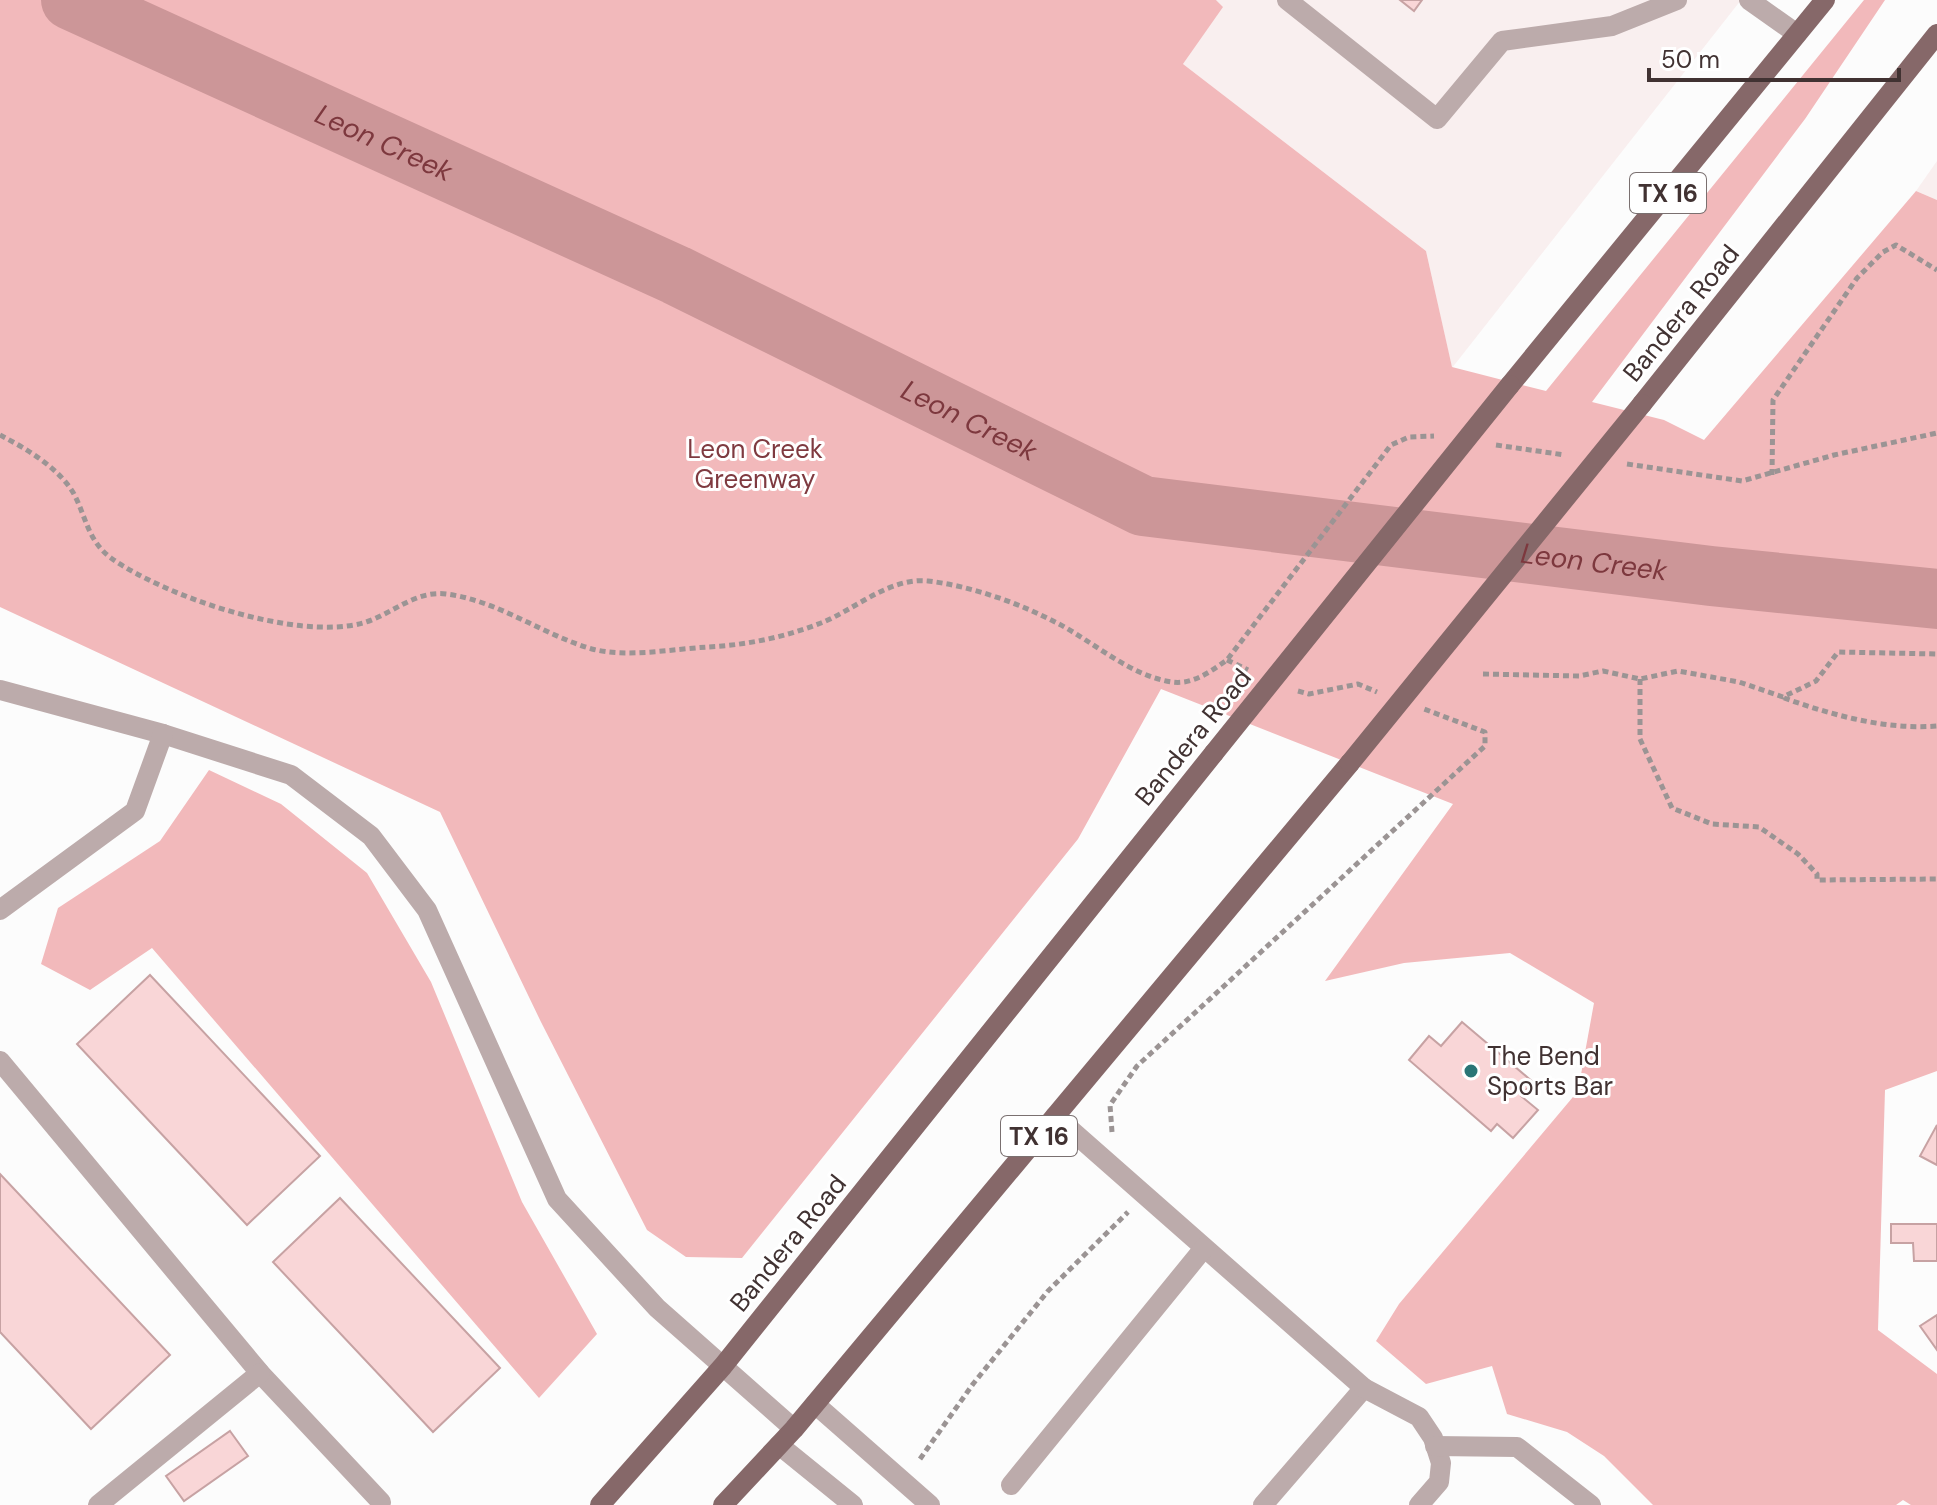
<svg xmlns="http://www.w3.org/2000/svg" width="1937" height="1505" font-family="'DM Sans',sans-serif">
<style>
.built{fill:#f9efef}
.green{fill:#f2b9bb}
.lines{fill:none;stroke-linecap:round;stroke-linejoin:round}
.river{stroke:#cc9698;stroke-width:60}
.building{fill:#f9d6d7;stroke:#c7a2a3;stroke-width:2}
.path{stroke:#9b9494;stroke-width:5;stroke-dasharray:6 4;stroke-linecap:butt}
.minor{stroke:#bcabab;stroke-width:20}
.major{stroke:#866869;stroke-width:20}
.major-bridge{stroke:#866869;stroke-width:20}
.poi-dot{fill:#2a7576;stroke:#fff;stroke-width:3}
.labels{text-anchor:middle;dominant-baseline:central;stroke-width:6;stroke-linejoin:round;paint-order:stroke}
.shield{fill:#fff;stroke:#7a7070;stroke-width:2}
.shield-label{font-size:24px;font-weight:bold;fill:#413232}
.street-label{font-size:26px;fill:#413232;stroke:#fff}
.park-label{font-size:26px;fill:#7f3a40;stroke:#fff}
.poi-label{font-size:26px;fill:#413232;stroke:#fff;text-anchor:start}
.water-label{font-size:28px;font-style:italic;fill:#7d383e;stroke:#fff}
</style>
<rect width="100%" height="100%" fill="#fcfcfc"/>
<!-- built -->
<g class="built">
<path d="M1216 0H1741L1452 368 1426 251 1183 64 1222 7Z"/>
<path d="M1937 161V200L1916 191Z"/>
</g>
<!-- green -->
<g class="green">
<path d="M0 0H1216L1223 7 1183 64 1426 251 1452 367 1546 391 1864 0H1885L1805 119 1592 402 1664 420 1704 440 1916 191 1937 200V1071L1885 1090 1878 1330 1937 1374V1505H1911L1903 1500 1896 1505H1653L1604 1456 1567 1432 1507 1414 1492 1366 1426 1384 1376 1341 1399 1304 1578 1091 1594 1003 1510 953 1404 963 1325 981 1453 804 1161 689 1078 839 742 1258 686 1257 647 1230 541 1022 440 812 0 607Z"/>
<path d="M209 770 281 804 367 873 431 982 522 1202 597 1334 539 1398 152 948 90 990 41 964 58 908 160 841Z"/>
</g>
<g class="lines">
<!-- river -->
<path class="river" id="s1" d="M71 0 676 275 1143 506 1711 576 1937 599"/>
</g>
<!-- building -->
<g class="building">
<path d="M1400 0H1422L1414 11Z"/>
<path d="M150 975 320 1156 247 1225 77 1044Z"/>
<path d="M1462 1022 1533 1082 1521 1096 1538 1110 1513 1138 1497 1124 1491 1131 1409 1060 1429 1036 1441 1046Z"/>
<path d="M1937 1125V1165L1920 1156Z"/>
<path d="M0 1174 170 1355 91 1429 0 1332Z"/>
<path d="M340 1198 500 1368 433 1432 273 1262Z"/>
<path d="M1891 1224H1937V1261H1914L1913 1243H1891Z"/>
<path d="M1937 1315V1350L1920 1326Z"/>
<path d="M230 1431 248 1456 184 1501 166 1476Z"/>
</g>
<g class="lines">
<!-- path -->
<g class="path">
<path d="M0 435C27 449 59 468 74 494 86 517 88 541 111 558 166 597 296 641 363 623 391 615 415 590 446 594 497 600 543 635 592 649 627 658 672 649 708 647 747 645 785 637 821 623 854 610 890 577 928 581 971 586 1019 603 1057 623 1094 642 1130 676 1172 682 1193 685 1211 671 1227 660L1391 445 1409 437 1434 436"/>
<path d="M1496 445 1565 455"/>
<path d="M1627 464 1742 481 1834 455 1937 433"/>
<path d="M1772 475 1773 400 1857 278 1883 252 1896 245 1937 270"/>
<path d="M1227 660 1248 670"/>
<path d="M1483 674 1579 676 1603 671 1640 679 1678 671 1739 682 1783 697 1816 681 1838 652 1937 654"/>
<path d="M1640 679V739L1672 808 1712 824 1759 827 1798 854 1817 874V880L1937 879"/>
<path d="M1298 691 1309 694 1358 684 1377 692"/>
<path d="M1784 698C1832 715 1885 730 1937 726"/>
<path d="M1112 1132 1110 1105 1137 1066 1485 746V732L1424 709"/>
<path d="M920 1459 973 1384 1048 1291 1128 1212"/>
</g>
<!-- minor -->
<g class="minor">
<path d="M1287 0 1437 119 1502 41 1612 26 1677 0"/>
<path d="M1749 0 1797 34"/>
<path d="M0 690 163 734 291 775 371 836 427 910 557 1199 657 1308 794 1429"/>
<path d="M0 910 135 811 163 734"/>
<path d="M0 1061 260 1373 381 1502"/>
<path d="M1055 1116 1364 1388 1263 1505"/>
<path d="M1364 1388 1419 1417 1433 1438 1441 1463 1439 1482 1419 1505"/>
<path d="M815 1404 930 1505"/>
<path d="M779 1445 853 1505"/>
<path d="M1435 1446 1517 1447 1591 1505"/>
<path d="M1011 1485 1204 1248"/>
<path d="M98 1505 260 1373"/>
</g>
<!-- major -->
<g class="major">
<path d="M1510 385 1825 0"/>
<path d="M1642 404 1937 34"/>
<path d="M600 1505 723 1366 1214 753"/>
<path d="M723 1505 794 1429 1350 763"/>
</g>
<!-- major-bridge -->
<g class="major-bridge">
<path d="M1214 753 1510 385"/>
<path d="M1350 763 1642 404"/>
</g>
</g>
<!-- markers -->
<circle class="poi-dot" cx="1471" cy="1071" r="8"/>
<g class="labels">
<!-- shield labels -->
<g class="shield">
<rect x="1630" y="173" width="76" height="40" rx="6"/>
<rect x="1001" y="1116" width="76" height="40" rx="6"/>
</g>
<g class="shield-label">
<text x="1668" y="193">TX 16</text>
<text x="1039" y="1136">TX 16</text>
</g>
<!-- street labels -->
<g class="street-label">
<text transform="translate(1681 313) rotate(-51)">Bandera Road</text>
<text transform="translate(1193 737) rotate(-51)">Bandera Road</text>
<text transform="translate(788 1243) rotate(-51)">Bandera Road</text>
</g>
<!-- park labels -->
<g class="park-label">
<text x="755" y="449">Leon Creek<tspan x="755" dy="30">Greenway</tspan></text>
</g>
<!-- poi labels -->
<g class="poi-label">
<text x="1487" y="1056">The Bend<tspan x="1487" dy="30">Sports Bar</tspan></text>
</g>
<!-- water labels -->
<g class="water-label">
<text stroke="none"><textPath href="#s1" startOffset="344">Leon Creek</textPath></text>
<text stroke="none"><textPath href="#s1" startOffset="992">Leon Creek</textPath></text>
<text stroke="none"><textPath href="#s1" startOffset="1640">Leon Creek</textPath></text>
</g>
</g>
<!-- scale -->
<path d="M1649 68v12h250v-12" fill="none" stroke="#413232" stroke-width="4"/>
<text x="1661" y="68" font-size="24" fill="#413232" stroke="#ffffff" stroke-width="6" paint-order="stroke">50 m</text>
</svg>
